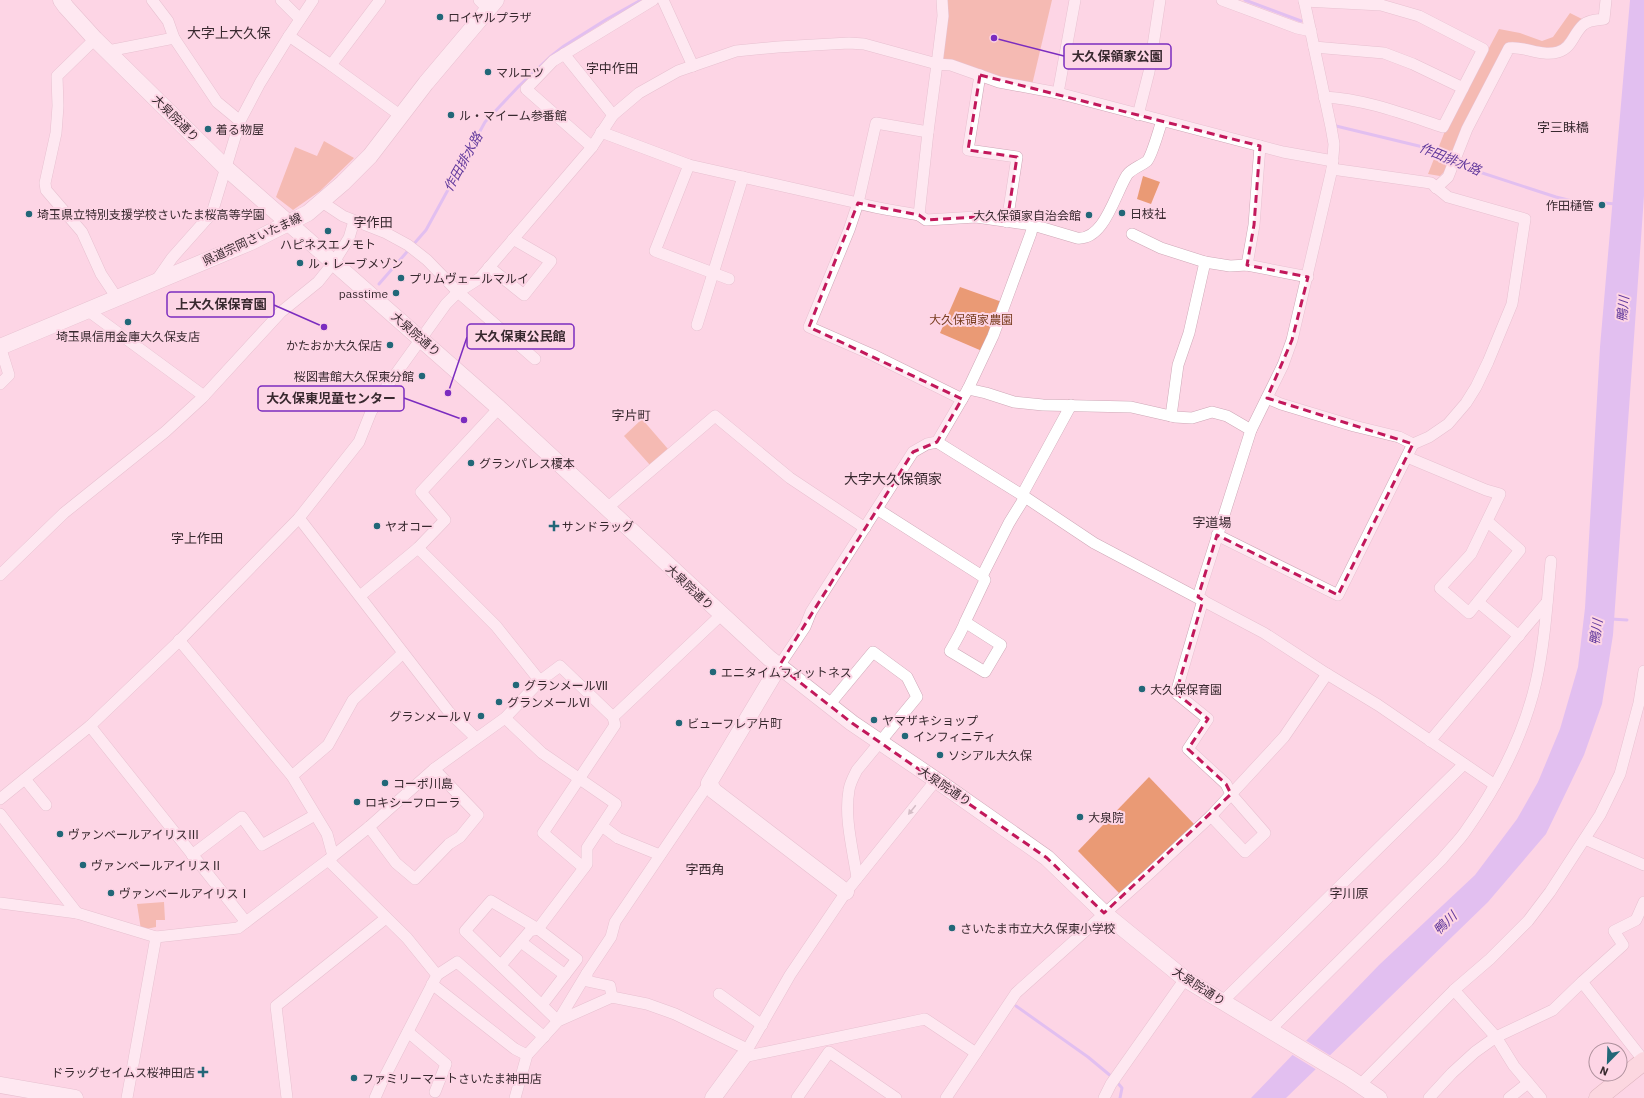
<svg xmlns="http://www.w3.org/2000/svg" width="1644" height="1098" font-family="'IBM Plex Sans','Noto Sans JP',sans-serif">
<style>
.green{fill:#ea9a75}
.water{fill:#c1a5fd}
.pier{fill:#fdd5e5}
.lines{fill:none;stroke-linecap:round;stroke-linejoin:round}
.stream{stroke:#c1a5fd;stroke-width:3}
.street-casing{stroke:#cea8b7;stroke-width:12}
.secondary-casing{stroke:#cea8b7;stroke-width:17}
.primary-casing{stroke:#b58c8e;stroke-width:19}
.street{stroke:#fff;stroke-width:11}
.secondary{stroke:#fff;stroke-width:16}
.primary{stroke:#fbdada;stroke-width:18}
.oneway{fill:#a59fa1}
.marked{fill:none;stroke:#c2185b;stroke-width:3;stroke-dasharray:8 5;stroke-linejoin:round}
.poi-dot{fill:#226778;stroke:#fdd5e5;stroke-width:1.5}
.labels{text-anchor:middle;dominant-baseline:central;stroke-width:4;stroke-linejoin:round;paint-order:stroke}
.poi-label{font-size:12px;fill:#38292f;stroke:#fdd5e5;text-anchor:start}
.street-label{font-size:12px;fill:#38292f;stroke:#fdd5e5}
.park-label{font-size:12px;fill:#793e20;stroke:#fdd5e5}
.neighbourhood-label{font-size:13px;fill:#38292f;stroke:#fdd5e5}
.water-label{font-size:13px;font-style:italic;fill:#60389c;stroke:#fdd5e5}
.quarter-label{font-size:14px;fill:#38292f;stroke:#fdd5e5}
.leader{fill:none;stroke:#7b2cbf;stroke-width:1.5}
.callout-dot{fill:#7b2cbf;stroke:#fdd5e5;stroke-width:1.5}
.callout{fill:#fdd5e5;stroke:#7b2cbf;stroke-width:1.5}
.callout-label{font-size:13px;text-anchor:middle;font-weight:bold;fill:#38292f}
</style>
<rect width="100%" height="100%" fill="#fdd5e5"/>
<!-- green -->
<g class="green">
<path d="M947 0H1052L1032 85 999 78 942 60Z"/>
<path d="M1570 13 1582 19 1561 45 1554 50 1513 43 1446 170 1440 176 1428 174 1445 131 1499 29 1520 33 1542 41 1553 37Z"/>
<path d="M324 141 354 158 320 191 293 210 276 197 295 147 317 156Z"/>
<path d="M1143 176 1160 182 1151 204 1137 199Z"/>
<path d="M960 287 1002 302 982 351 940 333Z"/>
<path d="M642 419 668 449 650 465 624 436Z"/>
<path d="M1149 777 1194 824 1120 894 1078 851Z"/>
<path d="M164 902 165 920H156V927L141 930 137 904Z"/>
</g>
<!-- water -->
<path class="water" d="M1630 0H1644V196L1613 635 1602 704 1584 755 1546 834 1488 902 1286 1098H1251L1379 965 1475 875 1517 819 1538 782 1560 729 1578 667 1585 608 1600 347Z"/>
<!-- pier -->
<path class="pier" d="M1305 1040 1331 1056 1317 1070 1291 1054Z"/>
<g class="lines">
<!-- stream -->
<g class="stream">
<path d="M1245 0 1301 21"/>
<path d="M1336 126 1423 147 1461 166 1556 197 1572 201 1586 202"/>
<path d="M1604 203 1616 204"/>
<path d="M379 284 426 230 485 122 519 86 550 57 564 46 607 19 641 0"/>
<path d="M1611 619 1627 620"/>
<path d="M1016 1006 1088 1057 1112 1077"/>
<path d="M1116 1081 1122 1088 1120 1098"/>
</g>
<!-- street casing -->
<g class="street-casing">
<g id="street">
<path d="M152 0 168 21 174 38"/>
<path d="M281 0 300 19"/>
<path d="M479 0 488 9"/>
<path d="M663 0 693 66"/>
<path d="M1222 0 1297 28 1311 31"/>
<path d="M1304 1 1381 5 1419 16 1483 49 1443 127C1404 114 1365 99 1324 97"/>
<path d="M289 36 331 65 401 116"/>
<path d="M95 39 57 76 58 106 56 133 45 183 46 190 82 232 101 274 117 298"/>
<path d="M1314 47 1384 53 1413 64 1463 88"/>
<path d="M108 51 174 38 217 102 240 121"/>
<path d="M564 54 613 115"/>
<path d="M331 65 380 0"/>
<path d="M980 75 968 150 1017 157 1007 222"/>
<path d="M1058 93 1075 0"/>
<path d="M1138 115 1149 72 1160 0"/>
<path d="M601 132 689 165 858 203C878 209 898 211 919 215L928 132 937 64 951 65 999 82 1058 93 1283 152 1333 161"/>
<path d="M928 132 876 123 858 203 849 230 809 327 873 355 962 399"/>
<path d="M592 147 526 89 553 61 653 0"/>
<path d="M689 165 655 251 729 279"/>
<path d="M1436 188 1448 177 1467 129 1509 48C1526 46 1541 57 1558 52 1572 48 1573 34 1583 25 1588 20 1597 20 1604 19L1606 0"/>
<path d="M322 202 343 216 386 233 408 245 427 260 458 292 535 359"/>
<path d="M919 215 926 220 976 217 1033 225 1077 238C1104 241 1115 194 1127 175 1131 169 1141 166 1147 161 1152 156 1159 129 1162 121"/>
<path d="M1132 234 1161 248 1205 262 1230 266 1247 265 1308 277"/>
<path d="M1247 265 1254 225 1260 146"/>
<path d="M489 267 524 295 551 261 513 239"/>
<path d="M156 281 172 258 212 213 240 121 260 83 289 36 313 0"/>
<path d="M87 310 204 396"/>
<path d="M697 325 743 177"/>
<path d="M0 384 9 375 0 346"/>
<path d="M968 389 986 393 1014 402 1043 405 1131 407 1175 417 1192 418 1212 412 1227 416 1251 430"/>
<path d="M1267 398 1281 404 1354 426 1399 437 1413 444"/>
<path d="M1171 416 1178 365 1189 333 1205 262"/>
<path d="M937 442 1022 495 1094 543 1264 633 1327 674 1378 705 1495 785"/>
<path d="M1407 457 1486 490 1500 494 1471 554 1440 588 1469 613 1520 550 1487 521"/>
<path d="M1022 495 1071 405"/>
<path d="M606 509 715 416 790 478 865 528"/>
<path d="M877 509 982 576 985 580 966 620C962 631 956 641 950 651L985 672 1001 645 965 622"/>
<path d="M299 518 449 712 476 738"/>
<path d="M1217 535 1338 595 1413 444 1429 437 1448 424 1466 403 1476 387 1488 362 1512 304 1525 219 1448 197 1431 183 1332 169"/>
<path d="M418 548 496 626 540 681"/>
<path d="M0 575 64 513 165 432 202 398 281 312 318 282 334 262 349 238 354 221"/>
<path d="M982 576 1009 523 1025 497"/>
<path d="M360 596 418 548 445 520 421 492 499 408"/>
<path d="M1198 597 1251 430 1283 365 1292 340 1332 169 1334 144 1331 127 1304 0"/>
<path d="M1203 600 1176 693 1208 719 1188 749 1226 784 1231 794 1265 833 1245 852 1211 816"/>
<path d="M1478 602 1519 636"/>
<path d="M179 640 292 776 327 834 333 856"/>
<path d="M779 666 805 627 811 612 913 452 927 444 937 442 968 389 993 336 1031 233 1033 225"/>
<path d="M829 705 873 652 907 677 917 697 857 770C854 776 850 783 849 790 844 818 853 850 857 878"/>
<path d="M90 726 246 922"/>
<path d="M1430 741 1547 602"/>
<path d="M292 776 328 745 353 700 403 653"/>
<path d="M25 779 46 805"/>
<path d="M0 799 90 726 178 642 299 518 359 442 371 412 385 389 446 304 458 292 480 278 592 147 613 115 639 93 678 71 736 51 778 47 849 43 864 44 937 64 943 16 942 0"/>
<path d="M0 814 77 913"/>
<path d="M602 826 618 838 660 855"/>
<path d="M369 827 396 863 415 879 449 844 460 837 478 815 434 769"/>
<path d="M1585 839 1644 865"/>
<path d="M192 855 242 817 262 845 315 815"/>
<path d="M328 860 407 938 437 975 382 1082 375 1098"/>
<path d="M584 868 543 833 615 725 613 717"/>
<path d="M0 903 77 913 156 937 238 928 328 860 369 827 434 769 505 718 540 681 560 666 613 717 721 615"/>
<path d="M521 942 565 975"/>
<path d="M501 965 530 931 538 929 587 864V848L616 804 542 753 505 718"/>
<path d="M437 975 457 962 544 1037"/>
<path d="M1582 982 1623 945 1614 931 1636 920 1644 902"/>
<path d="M432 984 515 1049 527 1055"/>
<path d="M1454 990 1496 1037 1514 1066 1541 1098"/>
<path d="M719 994 762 1025"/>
<path d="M612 997 610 986 587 981V973L611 937 615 922 709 783"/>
<path d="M1222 1002 1464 764"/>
<path d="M542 1005 577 959 538 929 491 901 465 931 558 1021 587 973"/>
<path d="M1270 1030 1442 859C1450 849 1460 840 1467 829 1498 785 1524 734 1536 682 1545 642 1547 602 1551 561"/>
<path d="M408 1032 446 1064 435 1092"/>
<path d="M743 1057 790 975 846 892 936 780"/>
<path d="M743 1057 925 1019 976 1053"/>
<path d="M1360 1085 1454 990 1490 959 1528 921 1550 892 1600 815 1620 774 1639 703 1644 671"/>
<path d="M127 1098 156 937"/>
<path d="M287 1098 276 1006 386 918"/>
<path d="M515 1098 527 1055 558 1021 612 997 647 1004 675 1014 747 1049"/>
<path d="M797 1098 829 1052 896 1098"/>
<path d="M946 1098 1016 993 1150 873 1211 816 1284 737 1327 674"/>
<path d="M1104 1098 1111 1084 1185 979"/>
<path d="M1429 1098 1452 1073 1475 1052 1496 1037 1553 1010 1582 982 1644 1061"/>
<path d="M1509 1098 1528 1083"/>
</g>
</g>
<!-- secondary casing -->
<g class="secondary-casing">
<g id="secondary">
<path d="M61 0 66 7 95 39 226 168 499 408 769 658 852 723 936 780 1047 858 1104 913 1185 979 1348 1077 1379 1098"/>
<path d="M0 347 251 242 308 213 343 183 370 156 426 83 496 0"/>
<path d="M779 666 709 783 714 791 846 892"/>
<path d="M0 1085 75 1098"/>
<path d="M713 1098 743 1057"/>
</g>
</g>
<!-- primary casing -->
<g class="primary-casing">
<path id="primary" d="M1598 1098 1644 1061"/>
</g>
<!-- street -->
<use href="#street" class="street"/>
<!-- secondary -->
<use href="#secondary" class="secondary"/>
<!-- primary -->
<use href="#primary" class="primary"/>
</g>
<!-- one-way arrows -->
<defs><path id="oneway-solid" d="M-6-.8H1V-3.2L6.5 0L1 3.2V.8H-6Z"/></defs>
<use class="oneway" href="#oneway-solid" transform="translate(912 810) rotate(129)"/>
<!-- marked area -->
<path d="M0 0H1644V1098H0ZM980 75 1260 146 1254 225 1247 265 1308 277 1292 340 1267 398 1413 444 1338 595 1217 535 1198 597 1203 600 1176 693 1208 719 1188 749 1226 784 1231 794 1104 913 1047 858 852 723 779 666 913 452 937 442 962 399 809 327 858 203 919 215 926 220 976 217 1007 222 1017 157 968 150Z" fill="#fdd5e5" fill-opacity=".55" fill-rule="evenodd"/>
<path class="marked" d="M980 75 1260 146 1254 225 1247 265 1308 277 1292 340 1267 398 1413 444 1338 595 1217 535 1198 597 1203 600 1176 693 1208 719 1188 749 1226 784 1231 794 1104 913 1047 858 852 723 779 666 913 452 937 442 962 399 809 327 858 203 919 215 926 220 976 217 1007 222 1017 157 968 150Z"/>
<!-- markers -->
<g class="poi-dot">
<circle cx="440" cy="17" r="4"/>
<circle cx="488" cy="72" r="4"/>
<circle cx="451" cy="115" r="4"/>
<circle cx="208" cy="129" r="4"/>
<circle cx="1602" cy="205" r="4"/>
<circle cx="1122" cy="213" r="4"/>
<circle cx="29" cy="214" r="4"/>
<circle cx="1089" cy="215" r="4"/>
<circle cx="328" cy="231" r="4"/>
<circle cx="300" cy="263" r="4"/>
<circle cx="401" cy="278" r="4"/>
<circle cx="396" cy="293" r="4"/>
<circle cx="128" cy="322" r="4"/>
<circle cx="390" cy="345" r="4"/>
<circle cx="422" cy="376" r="4"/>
<circle cx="471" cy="463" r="4"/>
<circle cx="377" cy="526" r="4"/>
<path d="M552 520h4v4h4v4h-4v4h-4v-4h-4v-4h4z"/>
<circle cx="713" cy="672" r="4"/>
<circle cx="516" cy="685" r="4"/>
<circle cx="1142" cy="689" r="4"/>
<circle cx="499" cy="702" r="4"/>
<circle cx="481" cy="716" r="4"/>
<circle cx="874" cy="720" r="4"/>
<circle cx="679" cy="723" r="4"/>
<circle cx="905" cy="736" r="4"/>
<circle cx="940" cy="755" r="4"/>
<circle cx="385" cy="783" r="4"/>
<circle cx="357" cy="802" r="4"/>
<circle cx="1080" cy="817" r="4"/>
<circle cx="60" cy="834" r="4"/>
<circle cx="83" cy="865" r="4"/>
<circle cx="111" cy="893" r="4"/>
<circle cx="952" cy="928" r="4"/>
<path d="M201 1066h4v4h4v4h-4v4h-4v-4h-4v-4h4z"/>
<circle cx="354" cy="1078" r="4"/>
</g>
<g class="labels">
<!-- poi labels -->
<g class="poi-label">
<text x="448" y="17">ロイヤルプラザ</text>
<text x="496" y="72">マルエツ</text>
<text x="459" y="115">ル・マイーム参番館</text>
<text x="216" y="129">着る物屋</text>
<text x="1594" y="205" text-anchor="end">作田樋管</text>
<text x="1130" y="213">日枝社</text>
<text x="37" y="214">埼玉県立特別支援学校さいたま桜高等学園</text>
<text x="1081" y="215" text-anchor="end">大久保領家自治会館</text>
<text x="328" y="244" text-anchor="middle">ハピネスエノモト</text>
<text x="308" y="263">ル・レーブメゾン</text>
<text x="409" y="278">プリムヴェールマルイ</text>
<text x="388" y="293" text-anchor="end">passtime</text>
<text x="128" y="336" text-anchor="middle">埼玉県信用金庫大久保支店</text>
<text x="382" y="345" text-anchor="end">かたおか大久保店</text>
<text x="414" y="376" text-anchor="end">桜図書館大久保東分館</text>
<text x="479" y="463">グランパレス榎本</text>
<text x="385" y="526">ヤオコー</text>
<text x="562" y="526">サンドラッグ</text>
<text x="721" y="672">エニタイムフィットネス</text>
<text x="524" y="685">グランメールⅦ</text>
<text x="1150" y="689">大久保保育園</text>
<text x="507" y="702">グランメールⅥ</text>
<text x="473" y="716" text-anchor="end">グランメールⅤ</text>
<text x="882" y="720">ヤマザキショップ</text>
<text x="687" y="723">ビューフレア片町</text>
<text x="913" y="736">インフィニティ</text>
<text x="948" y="755">ソシアル大久保</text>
<text x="393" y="783">コーポ川島</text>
<text x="365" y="802">ロキシーフローラ</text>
<text x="1088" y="817">大泉院</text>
<text x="68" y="834">ヴァンベールアイリスⅢ</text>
<text x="91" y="865">ヴァンベールアイリスⅡ</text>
<text x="119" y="893">ヴァンベールアイリスⅠ</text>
<text x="960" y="928">さいたま市立大久保東小学校</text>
<text x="195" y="1072" text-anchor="end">ドラッグセイムス桜神田店</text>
<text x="362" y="1078">ファミリーマートさいたま神田店</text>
</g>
<!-- street labels -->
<g class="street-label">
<text transform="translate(176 118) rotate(45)">大泉院通り</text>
<text transform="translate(252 239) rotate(-25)">県道宗岡さいたま線</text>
<text transform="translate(416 334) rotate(41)">大泉院通り</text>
<text transform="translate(690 587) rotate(43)">大泉院通り</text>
<text transform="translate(945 786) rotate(34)">大泉院通り</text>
<text transform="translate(1199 986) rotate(33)">大泉院通り</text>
</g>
<!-- park labels -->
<g class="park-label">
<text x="971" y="319">大久保領家農園</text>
</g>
<!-- neighbourhood labels -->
<g class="neighbourhood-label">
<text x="612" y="68">字中作田</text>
<text x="1563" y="127">字三眛橋</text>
<text x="373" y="222">字作田</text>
<text x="631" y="415">字片町</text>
<text x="1212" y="522">字道場</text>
<text x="197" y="538">字上作田</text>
<text x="705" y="869">字西角</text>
<text x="1349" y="893">字川原</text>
</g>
<!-- water labels -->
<g class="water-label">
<text transform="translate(1450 159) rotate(22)">作田排水路</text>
<text transform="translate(463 162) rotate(-61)">作田排水路</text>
<text transform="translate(1623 309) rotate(-85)">鴨川</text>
<text transform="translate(1596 632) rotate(-82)">鴨川</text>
<text transform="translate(1445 923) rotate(-44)">鴨川</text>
</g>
<!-- quarter labels -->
<g class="quarter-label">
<text x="229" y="33">大字上大久保</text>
<text x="893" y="479">大字大久保領家</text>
</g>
</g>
<!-- callouts -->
<path class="leader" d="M994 38L1064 56M324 327L274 305M448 393L467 337M464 420L404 398"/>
<g class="callout-dot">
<circle cx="994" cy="38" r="4"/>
<circle cx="324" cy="327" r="4"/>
<circle cx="448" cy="393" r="4"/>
<circle cx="464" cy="420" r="4"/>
</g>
<g class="callout">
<rect x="1064" y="44" width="107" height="25" rx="4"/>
<rect x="167" y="292" width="107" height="25" rx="4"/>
<rect x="467" y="324" width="107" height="25" rx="4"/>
<rect x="258" y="386" width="146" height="25" rx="4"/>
</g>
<g class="callout-label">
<text x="1117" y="61">大久保領家公園</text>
<text x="221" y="309">上大久保保育園</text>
<text x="520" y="341">大久保東公民館</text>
<text x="331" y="403">大久保東児童センター</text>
</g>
<!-- north arrow -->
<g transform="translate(1608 1062) rotate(203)"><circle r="19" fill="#fdd5e5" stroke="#ae909c"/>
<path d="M0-3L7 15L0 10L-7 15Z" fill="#226778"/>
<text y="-6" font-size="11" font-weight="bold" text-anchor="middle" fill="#38292f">N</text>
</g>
</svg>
